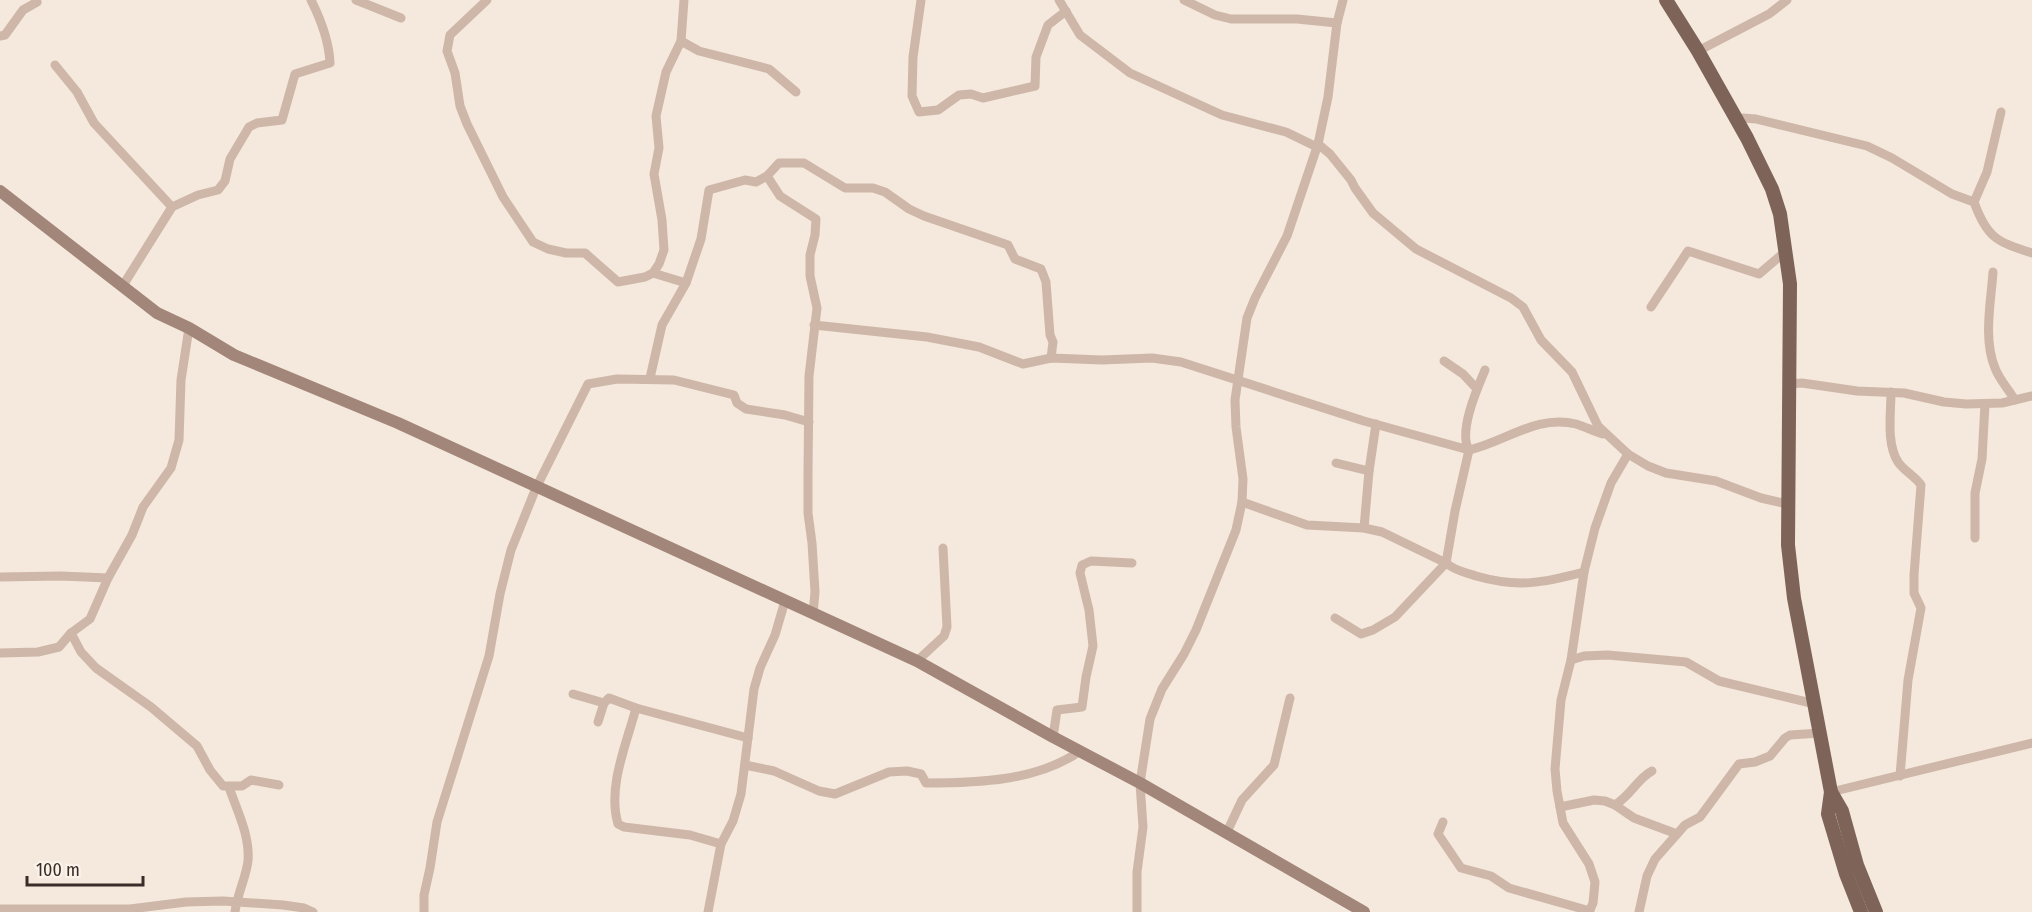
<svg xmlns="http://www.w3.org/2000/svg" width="2032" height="912" font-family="'Fira Sans Condensed',sans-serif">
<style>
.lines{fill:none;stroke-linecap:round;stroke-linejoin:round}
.minor{stroke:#ceb7a8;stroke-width:9}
.secondary{stroke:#a28679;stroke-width:12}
.primary{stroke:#7d6358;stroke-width:14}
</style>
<rect width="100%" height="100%" fill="#f5e8dd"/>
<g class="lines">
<!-- minor -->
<g class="minor">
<path d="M356 0 401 18"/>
<path d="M487 0 450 35 447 51 455 73 460 106 467 124 503 197 533 242 548 249 566 253H585L618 282 645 277 653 273 659 264 664 250 662 220 654 174 659 148 656 116 666 72 681 41 684 0"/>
<path d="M921 0 913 57 912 96 919 112 938 110 959 95 971 94 983 98 1035 86 1036 57 1048 25 1066 11"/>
<path d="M1059 0 1080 35 1130 73 1222 115 1286 132 1317 147"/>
<path d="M1184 0 1215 15 1231 19H1297L1337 23"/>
<path d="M0 36 5 35 23 10 37 2 36 0"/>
<path d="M681 41 699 51 769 69 796 92"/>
<path d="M1698 51 1769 14 1787 0"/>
<path d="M55 65 77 92 94 123 172 207"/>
<path d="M1737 120 1743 118 1756 119 1867 146 1892 158 1952 194 1974 202C1987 238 1997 242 2032 253"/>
<path d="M1318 144 1330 154 1351 180 1355 188 1373 213 1416 249 1511 298 1523 307 1541 340 1572 372 1598 426 1628 454 1648 466 1666 473 1716 481 1761 498 1787 504"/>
<path d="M767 176 780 196 816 219 815 235 810 255V276L817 308 809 376 808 473V513L812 543 815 592 813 614"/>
<path d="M1974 202 1987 172 2001 112"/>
<path d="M1993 272C1991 302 1983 339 1995 368 1999 379 2009 390 2015 400"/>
<path d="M653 273 686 283"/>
<path d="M122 287 172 207 198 195 218 190 225 181 230 159 249 127 257 123 282 120 295 74 330 63C329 40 321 20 311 0"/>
<path d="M1651 307 1688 251 1759 274 1786 251"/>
<path d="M814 325 927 337 979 347 1023 364 1051 358 1102 360 1152 358 1181 362 1364 421 1469 450C1458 432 1477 389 1485 370"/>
<path d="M1444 361 1463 374 1477 389"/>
<path d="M650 378 662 325 686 283 701 239 709 190 745 180 756 182 767 176 779 163H804L845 188H873L885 192 909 209 924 216 1008 245 1015 259 1041 269 1046 282 1050 335 1053 342 1051 358"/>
<path d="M1790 384 1802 383 1857 391 1904 393 1944 402 1966 404 2002 403 2032 396"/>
<path d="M1891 392C1891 413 1886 443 1898 462 1904 471 1915 476 1921 485L1914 575V593L1921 608 1908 680 1900 776"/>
<path d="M1336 463 1369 471 1376 424"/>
<path d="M1242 502 1307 525 1364 528 1382 532 1446 563C1455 571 1465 572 1476 576 1518 588 1543 583 1584 572"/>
<path d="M1364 528 1369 471"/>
<path d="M1975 538V493L1982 459 1985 404"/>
<path d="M0 577 61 576 108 578"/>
<path d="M1335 618 1361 634 1373 630 1395 617 1446 563 1455 511 1469 450C1505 442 1537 414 1576 424 1585 427 1594 431 1603 434"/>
<path d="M71 633 81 652 96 668 151 707 197 746 210 770 223 786H242L251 780 279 785"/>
<path d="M0 653 38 652 59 647 71 633 90 619 108 578 132 535 143 507 171 468 179 440 181 380 189 328"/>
<path d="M1571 660 1584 656 1608 655 1686 662 1719 681 1815 704"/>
<path d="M917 661 944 636 947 627 943 548"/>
<path d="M573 694 604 703"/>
<path d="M636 708C627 743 607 787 618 824L624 827 690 835 721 844"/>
<path d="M598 722 604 703 609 698 636 708 748 738"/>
<path d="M1053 737 1057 710 1082 707 1086 677 1093 646 1089 610 1080 573 1082 565 1091 561 1132 563"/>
<path d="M745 765 774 771 819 791 835 794 889 772 907 771 921 774 926 783C977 783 1038 781 1080 751"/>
<path d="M229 787C237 811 250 835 248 861 246 878 237 894 235 912"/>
<path d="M1831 792 2032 743"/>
<path d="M1615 805C1632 794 1637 779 1652 771"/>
<path d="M1560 807 1594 800 1605 801 1615 805 1634 818 1677 834"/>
<path d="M1443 822 1438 834 1461 868 1491 876 1509 888 1590 911"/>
<path d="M1226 834 1242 800 1274 765 1290 698"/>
<path d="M0 909H130L186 902 223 901 283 905 304 908 313 912"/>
<path d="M424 912V895L430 868 437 822 489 656 500 594 511 550 536 488 588 384 617 379 674 380 734 395 737 403 746 409 785 415 809 422"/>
<path d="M708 912 721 844 733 821 741 794 754 689 760 668 775 635 785 601"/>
<path d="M1137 912V872L1143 827 1140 783 1150 719 1162 689 1184 654 1196 630 1236 530 1242 502 1243 479 1236 427 1235 400 1247 318 1255 298 1287 236 1318 144 1328 97 1337 23 1343 0"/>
<path d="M1589 912 1593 903 1595 882 1589 864 1563 823 1557 791 1555 769 1561 700 1571 660 1584 572 1595 528 1611 483 1628 454"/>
<path d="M1639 912 1647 876 1655 859 1685 825 1700 817 1739 764 1755 762 1770 756 1785 738 1790 735 1820 733"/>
</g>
<!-- secondary -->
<path class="secondary" d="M0 191 157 313 189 328 234 355 398 423 917 661 1053 737 1140 783 1364 912"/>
<!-- primary -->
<g class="primary">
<path d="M1666 0 1698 51 1747 138 1772 189 1780 214 1790 284 1788 545 1794 598 1831 792 1842 811 1857 865 1876 912"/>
<path d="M1831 792 1828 814 1846 874 1861 912"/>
</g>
</g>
<!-- scale -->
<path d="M27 876v9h116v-9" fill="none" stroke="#3a2d29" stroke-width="3"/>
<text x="36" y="876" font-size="18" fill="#3a2d29" stroke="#fbf3ea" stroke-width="4.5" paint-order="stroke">100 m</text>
</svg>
